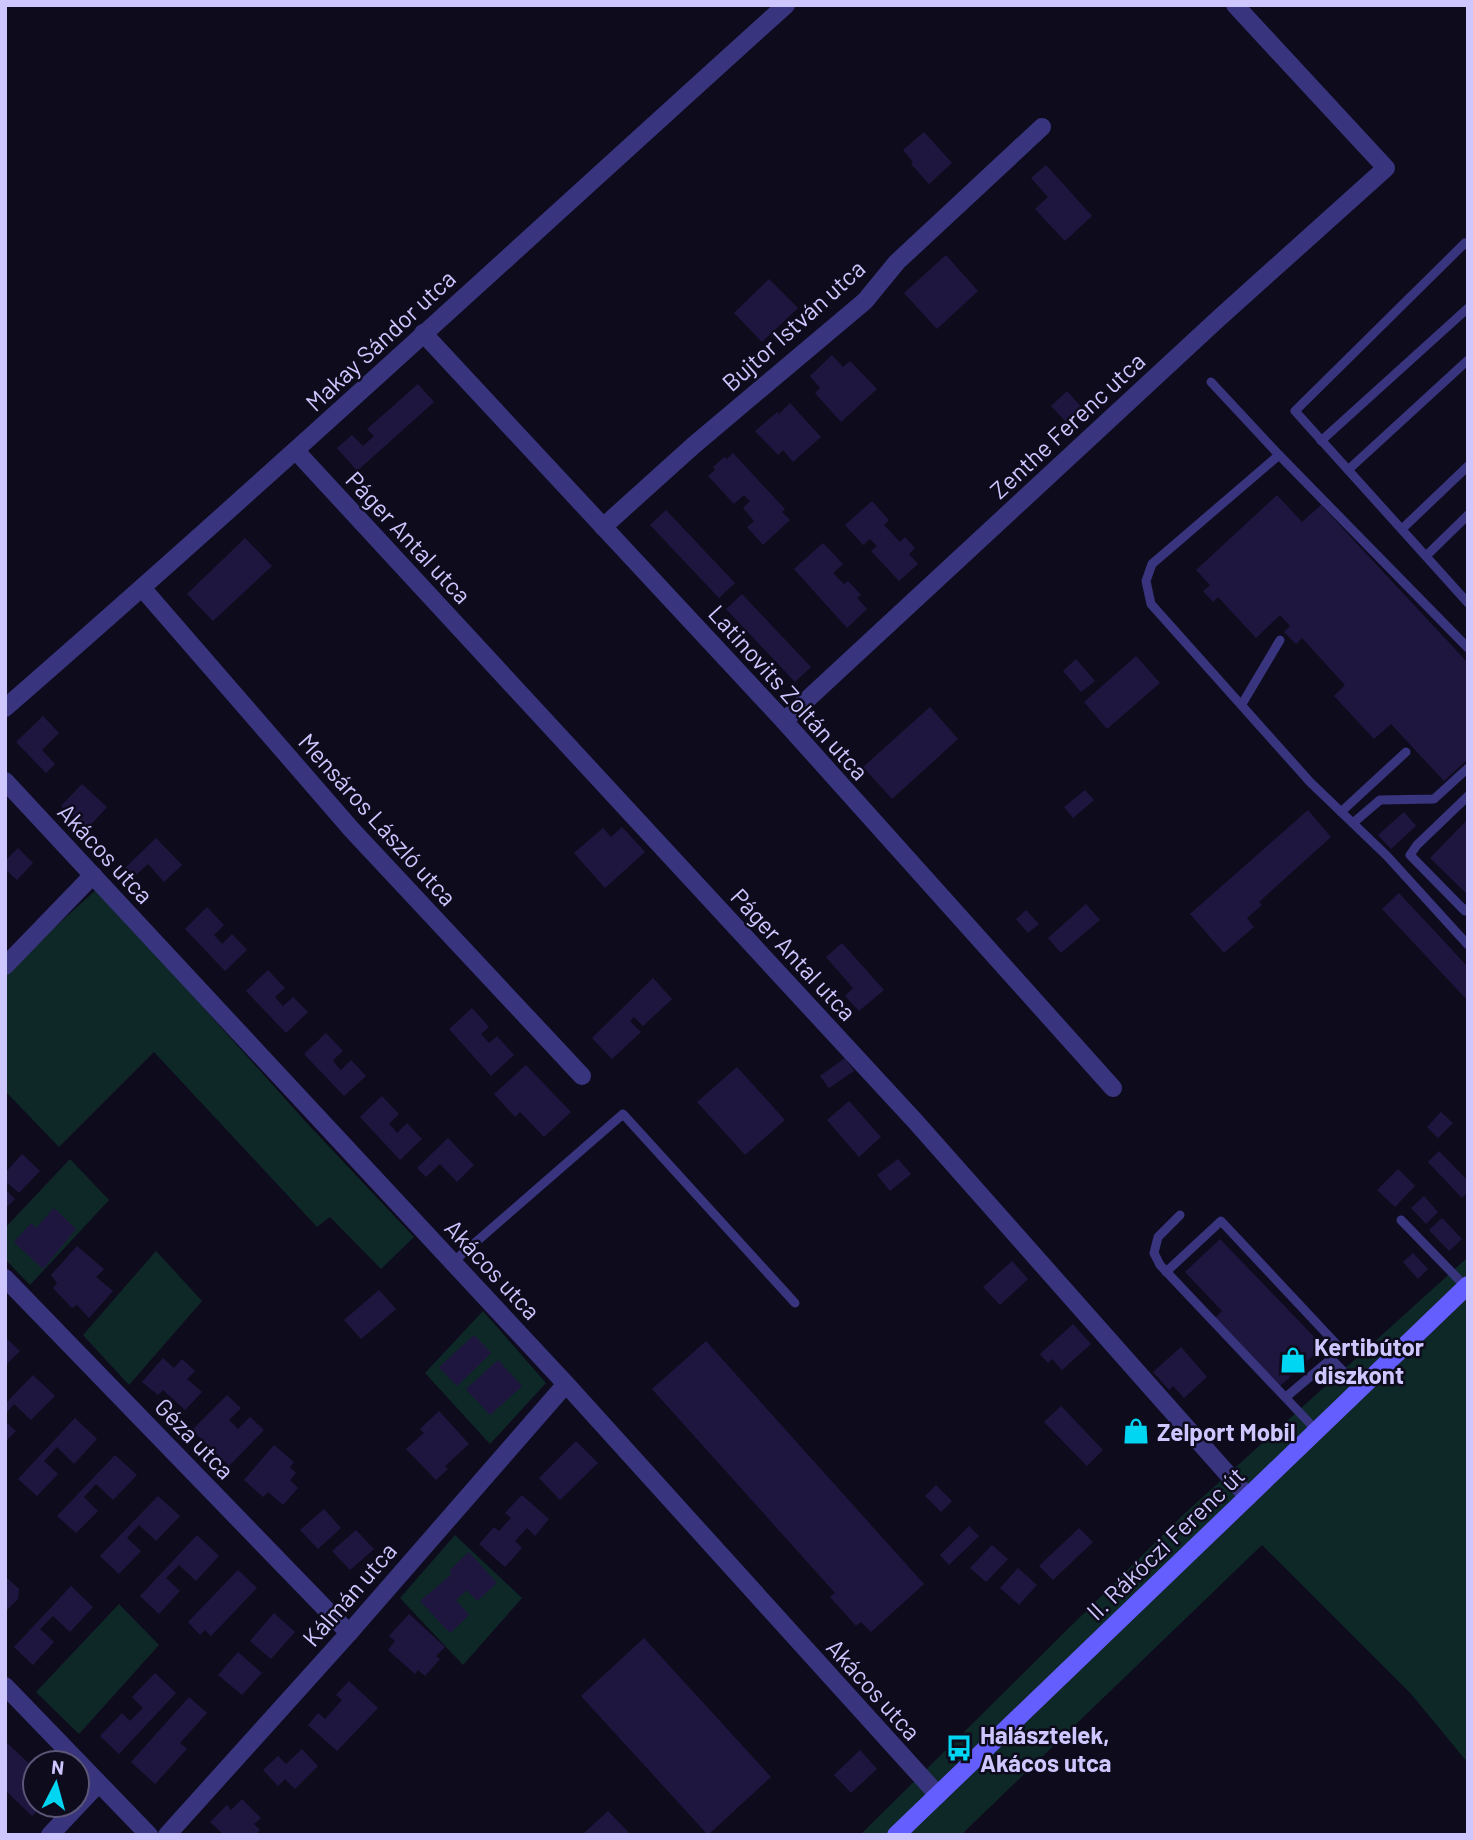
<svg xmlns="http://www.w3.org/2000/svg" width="1473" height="1840" font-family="Barlow,sans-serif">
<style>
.green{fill:#0e2727}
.building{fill:#1f163f}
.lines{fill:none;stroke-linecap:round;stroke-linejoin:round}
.service{stroke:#38347e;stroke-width:9}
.minor{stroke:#38347e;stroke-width:18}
.secondary{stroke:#655eff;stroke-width:18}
.labels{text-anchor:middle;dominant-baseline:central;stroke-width:5;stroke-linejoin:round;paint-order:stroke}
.street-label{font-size:24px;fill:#cec7ff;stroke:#0e0b1d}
.poi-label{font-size:24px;font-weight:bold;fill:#cec7ff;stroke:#0e0b1d;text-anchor:start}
</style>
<rect width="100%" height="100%" fill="#0e0b1d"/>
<!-- green -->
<g class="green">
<path d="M97 889 306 1122 414 1237 381 1269 330 1217 317 1227 154 1052 59 1147 5 1091V972Z"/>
<path d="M70 1159 109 1200 30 1285 5 1259V1228Z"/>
<path d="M156 1251 202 1301 129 1385 83 1335Z"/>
<path d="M1468 1257V1763L1411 1694 1262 1545 961 1835H860L1184 1514Z"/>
<path d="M483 1311 546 1383 490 1444 425 1373Z"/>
<path d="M455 1535 522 1598 463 1665 400 1598Z"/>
<path d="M119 1604 159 1645 79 1734 36 1692Z"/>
</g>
<!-- building -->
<g class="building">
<path d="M924 132 952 163 929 184 911 164 913 162 903 150Z"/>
<path d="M1046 165 1092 216 1065 241 1035 209 1048 197 1031 178Z"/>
<path d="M946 255 978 291 937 329 904 293Z"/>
<path d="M769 279 798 308 762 342 734 313Z"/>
<path d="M832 355 843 367 850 361 877 389 841 422 815 393 820 388 810 376Z"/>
<path d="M418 384 434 402 357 471 337 448 352 435 363 446 374 436 367 429Z"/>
<path d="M1067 391 1083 409 1068 424 1051 406Z"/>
<path d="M790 403 821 437 793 462 783 450 778 455 755 431 777 412 779 414Z"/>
<path d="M733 453 785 509 782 512 790 520 763 545 747 527 754 521 743 508 750 501 744 495 734 504 708 476 715 470 713 467 724 457 727 459Z"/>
<path d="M1277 495 1302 522 1321 505 1468 663V759L1444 781 1391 724 1374 739 1334 696 1345 685 1302 638 1296 644 1284 632 1290 626 1280 615 1256 638 1218 597 1213 602 1203 591 1210 585 1196 570Z"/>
<path d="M872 501 889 520 884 525 900 542 905 537 915 548 909 554 918 564 899 581 871 551 877 546 870 539 863 545 845 525Z"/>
<path d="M666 510 735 583 719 598 650 525Z"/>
<path d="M245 538 272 566 213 621 187 594Z"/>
<path d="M823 543 843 564 833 573 844 584 848 581 861 595 857 598 867 609 847 628 794 569Z"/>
<path d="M742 594 811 667 795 682 726 609Z"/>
<path d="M1136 656 1160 683 1107 729 1084 702Z"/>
<path d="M1076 659 1095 681 1081 692 1063 671Z"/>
<path d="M930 707 958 739 892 799 863 767Z"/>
<path d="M43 716 59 733 42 750 55 764 46 773 16 742Z"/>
<path d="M82 784 107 807 87 829 61 806Z"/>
<path d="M1085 790 1094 800 1073 818 1064 807Z"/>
<path d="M1308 810 1331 837 1259 902 1262 905 1247 918 1254 927 1224 953 1190 914Z"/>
<path d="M1404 812 1416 826 1391 849 1378 835Z"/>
<path d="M1468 819V895L1430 858Z"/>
<path d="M622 827 645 852 605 888 574 853 603 828 611 837Z"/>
<path d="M156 838 182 865 164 882 148 864 134 877 125 868Z"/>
<path d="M18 848 33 863 17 880 5 869V861Z"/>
<path d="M1399 893 1468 967V1001L1382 909Z"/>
<path d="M1086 904 1100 920 1061 953 1048 938Z"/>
<path d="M207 907 224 925 214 935 222 944 232 934 247 950 225 971 185 929Z"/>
<path d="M1026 910 1039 924 1028 933 1016 919Z"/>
<path d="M842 943 884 990 859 1011 845 996 853 988 826 957Z"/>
<path d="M268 970 285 988 275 997 283 1006 293 997 308 1012 286 1033 246 991Z"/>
<path d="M653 978 672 999 643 1026 634 1017 630 1021 641 1032 612 1059 592 1038Z"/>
<path d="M472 1008 489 1027 481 1034 489 1043 497 1036 514 1055 491 1076 449 1029Z"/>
<path d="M326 1033 343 1051 333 1060 336 1065 341 1070 351 1060 366 1076 344 1096 304 1054Z"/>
<path d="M845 1058 854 1071 829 1088 820 1076Z"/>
<path d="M526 1065 571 1112 544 1137 520 1112 515 1117 494 1094Z"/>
<path d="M737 1067 785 1120 745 1155 697 1102Z"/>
<path d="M382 1096 399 1114 389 1124 393 1128 397 1133 407 1123 422 1139 400 1160 360 1117Z"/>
<path d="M849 1101 881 1137 859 1157 827 1120Z"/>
<path d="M1441 1112 1453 1123 1438 1138 1427 1127Z"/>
<path d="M448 1138 474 1165 457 1182 440 1164 426 1177 417 1168Z"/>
<path d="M1439 1151 1468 1181V1192L1462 1198 1428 1162Z"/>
<path d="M22 1154 40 1171 19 1193 5 1181V1173Z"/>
<path d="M898 1159 911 1174 890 1191 877 1175Z"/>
<path d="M1398 1169 1415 1186 1395 1207 1377 1190Z"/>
<path d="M5 1189 15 1199 5 1209Z"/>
<path d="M1424 1196 1438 1212 1426 1224 1411 1208Z"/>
<path d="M54 1208 76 1229 43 1269 14 1242 31 1223 36 1228Z"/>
<path d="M1442 1218 1462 1239 1449 1251 1429 1230Z"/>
<path d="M1220 1239 1323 1346 1278 1388 1213 1320 1222 1311 1185 1272Z"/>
<path d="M77 1246 104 1269 96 1277 113 1291 89 1318 77 1305 72 1308 53 1288 57 1283 51 1275Z"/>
<path d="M1413 1253 1428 1269 1418 1279 1403 1262Z"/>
<path d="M1012 1261 1028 1279 1000 1305 983 1287Z"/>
<path d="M379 1290 396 1309 361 1339 344 1320Z"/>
<path d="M1073 1324 1091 1344 1062 1370 1052 1359 1048 1363 1040 1354Z"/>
<path d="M474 1335 491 1353 457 1386 439 1367Z"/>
<path d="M5 1337 20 1351 5 1366Z"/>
<path d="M706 1341 924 1584 871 1632 861 1622 856 1626 830 1597 835 1593 652 1389Z"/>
<path d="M1181 1347 1207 1377 1184 1398 1173 1386 1169 1390 1153 1372Z"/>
<path d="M163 1358 174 1368 182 1359 195 1371 187 1379 202 1392 185 1410 163 1390 158 1395 142 1382Z"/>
<path d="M498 1360 522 1386 490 1415 466 1389Z"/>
<path d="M33 1375 55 1396 31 1420 14 1404 5 1414V1404Z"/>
<path d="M227 1395 241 1408 229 1420 238 1429 250 1417 264 1430 229 1466 192 1430Z"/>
<path d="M1061 1406 1103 1450 1087 1466 1044 1422Z"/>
<path d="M439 1411 469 1444 445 1466 448 1469 436 1480 406 1449 424 1433 420 1429Z"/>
<path d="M75 1418 97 1439 74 1464 57 1447 44 1461 58 1474 37 1496 18 1479Z"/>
<path d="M5 1421 16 1431 5 1442Z"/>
<path d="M576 1441 598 1463 560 1500 539 1478Z"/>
<path d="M274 1445 294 1462 290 1467 296 1473 290 1480 298 1488 283 1505 268 1492 263 1497 244 1480Z"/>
<path d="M115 1455 137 1475 113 1500 96 1484 84 1497 98 1511 76 1533 57 1516Z"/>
<path d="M936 1485 952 1501 941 1512 925 1496Z"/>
<path d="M522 1495 549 1519 535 1536 527 1528 515 1541 522 1548 505 1567 479 1544 494 1527 499 1531 511 1518 505 1513Z"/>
<path d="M158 1496 180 1516 156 1541 139 1525 127 1538 141 1551 119 1574 100 1556Z"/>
<path d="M324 1509 341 1528 318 1549 300 1530Z"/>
<path d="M969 1526 979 1536 949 1565 940 1555Z"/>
<path d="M1079 1528 1093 1542 1053 1580 1039 1566Z"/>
<path d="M356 1530 374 1549 350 1570 332 1551Z"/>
<path d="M197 1535 219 1556 196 1581 179 1565 166 1578 180 1591 159 1614 140 1596Z"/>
<path d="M992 1545 1008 1559 986 1582 970 1568Z"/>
<path d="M469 1552 497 1583 477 1601 467 1590 456 1600 469 1615 450 1633 420 1601 452 1574 449 1571Z"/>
<path d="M1018 1568 1037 1585 1019 1605 1000 1588Z"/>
<path d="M238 1570 257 1588 211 1636 205 1630 200 1635 188 1622Z"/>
<path d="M5 1576 19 1589 18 1599 5 1612Z"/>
<path d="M71 1586 93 1607 70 1632 53 1616 40 1629 54 1642 33 1665 14 1647Z"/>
<path d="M274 1613 295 1632 271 1659 250 1641Z"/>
<path d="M409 1614 445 1647 436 1656 440 1659 425 1676 418 1670 415 1674 388 1650 395 1641 389 1636Z"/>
<path d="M644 1638 771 1777 708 1835 581 1696Z"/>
<path d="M238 1652 262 1673 242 1695 218 1675Z"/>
<path d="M155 1673 176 1693 119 1754 100 1736 122 1713 130 1721 143 1708 132 1697Z"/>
<path d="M349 1681 378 1708 337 1751 308 1725 318 1713 325 1719 342 1700 336 1695Z"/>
<path d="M189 1697 207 1713 180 1743 187 1749 155 1784 131 1762Z"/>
<path d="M5 1741 35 1769V1805H43L32 1816 5 1790Z"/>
<path d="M302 1749 318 1766 295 1789 285 1779 278 1786 263 1770 278 1756 286 1764Z"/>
<path d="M860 1750 877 1769 851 1793 834 1775Z"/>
<path d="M242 1799 261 1818 254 1824 260 1830 255 1835H224L210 1822 227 1805 231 1810Z"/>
<path d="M608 1811 631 1835H582Z"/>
</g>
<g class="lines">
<!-- service -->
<g class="service">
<path d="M1468 245 1465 243 1295 411 1468 603"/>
<path d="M1211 382 1279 455 1468 648"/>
<path d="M1321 441 1468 308"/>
<path d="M1279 455 1152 564 1146 581 1151 604 1310 782 1387 856 1468 945"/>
<path d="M1348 470 1468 360"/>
<path d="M1402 529 1468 466"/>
<path d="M1426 556 1468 515"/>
<path d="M1242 704 1280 640"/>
<path d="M1468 796 1417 845 1410 855 1465 911 1468 908"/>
<path d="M1341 812 1406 752"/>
<path d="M1353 823 1380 800 1434 799 1468 768"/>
<path d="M1180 1215 1158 1237 1154 1253 1160 1265 1317 1431"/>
<path d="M1401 1220 1466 1287"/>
<path d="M453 1262 623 1114 795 1303"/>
<path d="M1166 1272 1221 1221 1340 1348 1331 1359 1286 1397"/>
<path d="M1331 1359 1361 1389"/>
</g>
<!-- minor -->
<g class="minor">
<path d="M423 333 784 721 1113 1088"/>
<path d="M296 451 915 1121 1248 1497"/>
<path d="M603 527 694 445 865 301 897 262 1042 127"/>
<path d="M143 589 352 830 582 1076"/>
<path d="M5 708C269 478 526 240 786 5"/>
<path d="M784 721 1218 319 1386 168 1235 5"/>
<path d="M5 781 566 1384 938 1795"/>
<path d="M5 966 93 875"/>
<path d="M5 1278 349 1633"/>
<path d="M5 1686 149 1835"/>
<path d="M50 1835 98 1784"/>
<path d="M167 1835 349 1633 566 1384"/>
</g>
<!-- secondary -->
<path class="secondary" d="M896 1835 1468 1285"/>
</g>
<!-- icons -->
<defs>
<g id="shop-bare" transform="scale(2.1)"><path d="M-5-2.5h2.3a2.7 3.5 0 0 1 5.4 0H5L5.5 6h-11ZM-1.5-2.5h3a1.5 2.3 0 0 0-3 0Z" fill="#00d5f2" stroke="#0e0b1d" stroke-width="2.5" paint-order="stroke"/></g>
<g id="bus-bare" transform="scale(2.1)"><path d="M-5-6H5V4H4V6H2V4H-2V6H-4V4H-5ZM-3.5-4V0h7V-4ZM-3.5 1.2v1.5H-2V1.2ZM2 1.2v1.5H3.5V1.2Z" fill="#00d5f2" stroke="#0e0b1d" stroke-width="2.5" paint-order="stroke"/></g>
</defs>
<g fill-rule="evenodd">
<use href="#shop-bare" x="1293" y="1360"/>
<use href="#shop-bare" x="1136" y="1431"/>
<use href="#bus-bare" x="959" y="1748"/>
</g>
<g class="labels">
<!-- street labels -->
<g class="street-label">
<text transform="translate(793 325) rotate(-42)">Bujtor István utca</text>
<text transform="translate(380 340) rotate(-43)">Makay Sándor utca</text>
<text transform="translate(1067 425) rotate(-43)">Zenthe Ferenc utca</text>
<text transform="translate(409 537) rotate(47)">Páger Antal utca</text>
<text transform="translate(789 692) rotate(48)">Latinovits Zoltán utca</text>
<text transform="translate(378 819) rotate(48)">Mensáros László utca</text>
<text transform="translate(106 853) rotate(47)">Akácos utca</text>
<text transform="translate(794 954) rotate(47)">Páger Antal utca</text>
<text transform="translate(493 1269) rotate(47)">Akácos utca</text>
<text transform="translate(195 1438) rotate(46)">Géza utca</text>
<text transform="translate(1165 1543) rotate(-44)">II. Rákóczi Ferenc út</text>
<text transform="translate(349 1594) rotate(-49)">Kálmán utca</text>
<text transform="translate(874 1689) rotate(48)">Akácos utca</text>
</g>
<!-- poi labels -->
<g class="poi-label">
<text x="1314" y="1346">Kertibútor<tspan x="1314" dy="28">diszkont</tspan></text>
<text x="1157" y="1431">Zelport Mobil</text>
<text x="980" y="1734">Halásztelek,<tspan x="980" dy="28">Akácos utca</tspan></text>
</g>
</g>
<!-- border -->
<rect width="1473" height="1840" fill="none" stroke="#cec7ff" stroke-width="14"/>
<!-- north arrow -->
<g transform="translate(56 1784) rotate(6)"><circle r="33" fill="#0e0b1d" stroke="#5b5677" stroke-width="2"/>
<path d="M0-5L12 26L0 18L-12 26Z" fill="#00d5f2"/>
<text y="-10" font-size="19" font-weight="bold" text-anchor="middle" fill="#cec7ff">N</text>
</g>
</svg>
